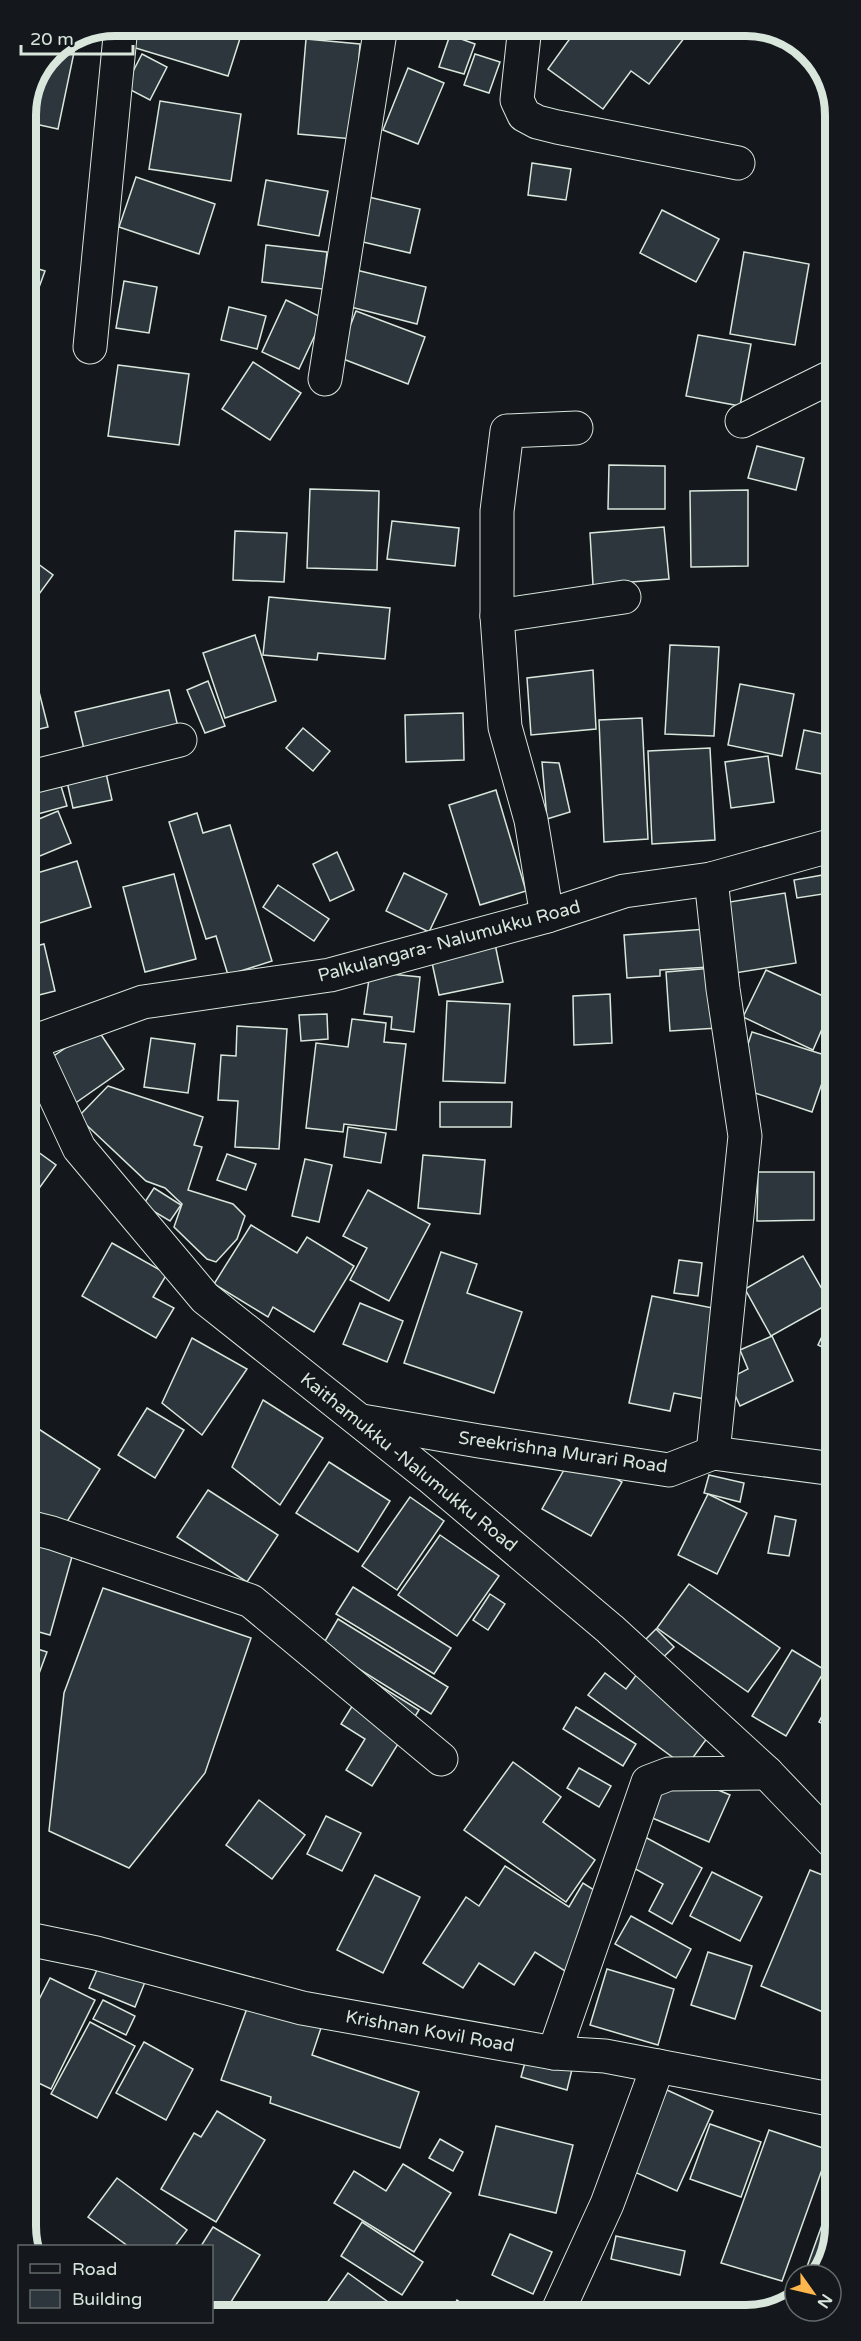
<svg xmlns="http://www.w3.org/2000/svg" width="861" height="2341" font-family="'Varela Round',sans-serif">
<style>
.building{fill:#2c363c;stroke:#d8e6dc;stroke-width:1.5}
.lines{fill:none;stroke-linecap:round;stroke-linejoin:round}
.street-casing{stroke:#d8e6dc;stroke-width:35}
.secondary-casing{stroke:#d8e6dc;stroke-width:35}
.street{stroke:#14181c;stroke-width:33}
.secondary{stroke:#14181c;stroke-width:33}
.labels{text-anchor:middle;dominant-baseline:central;stroke-width:4.5;stroke-linejoin:round;paint-order:stroke}
.street-label{font-size:18px;fill:#d8e6dc;stroke:#14181c}
.rim{fill:none;stroke:#d8e6dc;stroke-width:8}
</style>
<rect width="100%" height="100%" fill="#14181c"/>
<!-- building -->
<g class="building">
<path d="M136 26H244L228 76 129 46Z"/>
<path d="M579 26H669L685 37 649 84 631 71 603 109 548 69Z"/>
<path d="M707 26H743L714 39Z"/>
<path d="M450 35 475 44 464 74 439 67Z"/>
<path d="M306 39 360 44 353 139 298 134Z"/>
<path d="M74 42 76 43 58 129 26 122V109L52 51Z"/>
<path d="M142 54 167 67 150 100 125 87Z"/>
<path d="M475 54 500 62 489 93 464 85Z"/>
<path d="M408 68 444 83 418 144 383 130Z"/>
<path d="M160 101 241 114 231 181 149 169Z"/>
<path d="M532 163 571 169 566 200 528 195Z"/>
<path d="M136 177 215 204 199 254 119 227Z"/>
<path d="M266 180 328 191 319 236 258 225Z"/>
<path d="M360 195 420 209 410 253 350 239Z"/>
<path d="M662 210 719 239 696 282 640 253Z"/>
<path d="M266 245 327 252 323 289 262 282Z"/>
<path d="M744 252 809 264 795 345 730 334Z"/>
<path d="M26 265 45 271 26 323Z"/>
<path d="M348 268 426 287 417 324 339 304Z"/>
<path d="M124 281 157 287 149 333 116 328Z"/>
<path d="M286 300 323 318 299 369 262 352Z"/>
<path d="M229 307 266 316 257 349 221 340Z"/>
<path d="M356 311 425 337 408 384 338 357Z"/>
<path d="M698 335 751 344 740 406 686 396Z"/>
<path d="M253 362 301 393 270 440 222 409Z"/>
<path d="M118 365 189 374 179 445 108 436Z"/>
<path d="M757 446 804 458 796 490 748 478Z"/>
<path d="M609 465 665 466V509H608Z"/>
<path d="M310 489 379 491 377 570 307 568Z"/>
<path d="M748 490V566L691 567 690 491Z"/>
<path d="M392 521 459 528 455 566 387 559Z"/>
<path d="M664 527 669 579 593 585 590 533Z"/>
<path d="M235 531 287 533 284 582 233 580Z"/>
<path d="M26 555 53 575 26 612Z"/>
<path d="M269 597 390 608 385 659 318 653 317 660 263 655Z"/>
<path d="M255 635 276 701 225 718 203 653Z"/>
<path d="M670 645 719 647 714 736 665 734Z"/>
<path d="M593 670 596 729 531 735 527 678Z"/>
<path d="M36 680 48 727 27 732 26 682Z"/>
<path d="M208 681 225 726 205 733 187 690Z"/>
<path d="M740 684 794 694 782 756 728 745Z"/>
<path d="M169 690 179 731 85 753 75 712Z"/>
<path d="M463 713 464 760 406 762 405 715Z"/>
<path d="M642 718 648 839 604 842 599 720Z"/>
<path d="M303 728 330 751 313 771 286 748Z"/>
<path d="M804 730 833 736V776L796 769Z"/>
<path d="M710 748 715 840 652 844 648 751Z"/>
<path d="M768 756 774 802 731 808 725 762Z"/>
<path d="M542 762 559 763 570 812 547 819Z"/>
<path d="M104 764 112 800 73 808 65 773Z"/>
<path d="M58 776 67 806 27 817V785Z"/>
<path d="M496 790 526 891 480 905 449 805Z"/>
<path d="M58 811 71 843 28 861 27 824Z"/>
<path d="M197 813 203 833 230 825 272 961 228 975 216 936 206 939 169 822Z"/>
<path d="M337 852 354 890 330 901 313 864Z"/>
<path d="M77 861 91 907 27 927V876Z"/>
<path d="M404 873 447 894 429 932 386 911Z"/>
<path d="M834 873V923L829 893 797 898 794 880Z"/>
<path d="M174 874 196 959 145 972 123 887Z"/>
<path d="M278 885 329 919 314 941 263 907Z"/>
<path d="M785 893 796 963 729 974 717 904Z"/>
<path d="M707 929 710 967 660 970V976L627 978 624 935Z"/>
<path d="M44 944 55 991 27 998V948Z"/>
<path d="M495 944 503 982 439 995 431 958Z"/>
<path d="M713 968 718 1028 670 1031 666 972Z"/>
<path d="M766 970 834 1001 813 1050 743 1017Z"/>
<path d="M370 972 420 977 414 1032 391 1029 392 1017 364 1014Z"/>
<path d="M610 994 612 1043 574 1045 573 996Z"/>
<path d="M447 1001 510 1004 505 1083 443 1081Z"/>
<path d="M327 1014 328 1039 301 1041 299 1015Z"/>
<path d="M352 1019 386 1023 384 1042 406 1044 396 1130 344 1124 343 1132 306 1128 316 1043 348 1047Z"/>
<path d="M237 1026 287 1029 279 1149 235 1147 238 1101 218 1100 221 1055 236 1056Z"/>
<path d="M96 1027 124 1069 74 1104 45 1062Z"/>
<path d="M752 1032 831 1057 812 1112 734 1086Z"/>
<path d="M151 1038 195 1044 188 1093 144 1087Z"/>
<path d="M108 1086 203 1117 194 1145 202 1147 188 1190 233 1204 245 1216 237 1239 216 1262 207 1259 174 1227 182 1204 165 1188 146 1181 78 1117Z"/>
<path d="M440 1102H512L511 1127H440Z"/>
<path d="M27 1113 36 1126 27 1132Z"/>
<path d="M348 1127 386 1133 381 1163 344 1157Z"/>
<path d="M27 1144 56 1165 27 1205Z"/>
<path d="M227 1154 256 1164 246 1190 217 1180Z"/>
<path d="M423 1155 485 1160 480 1214 418 1208Z"/>
<path d="M305 1159 332 1165 319 1222 292 1216Z"/>
<path d="M758 1172H814V1220L757 1221Z"/>
<path d="M154 1188 181 1205 170 1221 143 1205Z"/>
<path d="M368 1190 430 1224 389 1301 350 1280 367 1248 343 1236Z"/>
<path d="M251 1225 297 1253 307 1237 354 1266 314 1332 273 1307 268 1317 214 1284Z"/>
<path d="M112 1243 167 1274 153 1297 174 1308 156 1338 82 1296Z"/>
<path d="M441 1252 477 1264 467 1293 522 1312 494 1393 404 1363Z"/>
<path d="M803 1256 830 1303 771 1336 745 1289Z"/>
<path d="M679 1260 702 1263 698 1296 674 1293Z"/>
<path d="M652 1296 723 1310 705 1399 674 1393 670 1411 629 1403Z"/>
<path d="M360 1303 403 1321 387 1362 343 1344Z"/>
<path d="M834 1311V1353L818 1345Z"/>
<path d="M772 1336 793 1381 740 1406 728 1379 748 1369 740 1350Z"/>
<path d="M192 1338 247 1369 202 1435 162 1403Z"/>
<path d="M263 1400 323 1438 280 1505 232 1467Z"/>
<path d="M147 1408 184 1430 155 1478 118 1455Z"/>
<path d="M34 1426 100 1469 63 1528 28 1505V1436Z"/>
<path d="M573 1454 622 1482 591 1536 542 1509Z"/>
<path d="M329 1462 390 1501 358 1552 296 1513Z"/>
<path d="M709 1475 744 1483 740 1502 704 1493Z"/>
<path d="M208 1490 278 1535 247 1582 177 1537Z"/>
<path d="M708 1494 747 1513 717 1574 678 1555Z"/>
<path d="M410 1497 444 1521 397 1590 362 1566Z"/>
<path d="M775 1516 796 1520 789 1556 768 1553Z"/>
<path d="M440 1535 499 1576 457 1636 398 1595Z"/>
<path d="M28 1541 73 1553 50 1635 28 1629Z"/>
<path d="M689 1584 780 1648 748 1692 657 1628Z"/>
<path d="M353 1587 451 1648 434 1674 336 1614Z"/>
<path d="M103 1588 251 1638 205 1773 129 1868 49 1831 64 1693Z"/>
<path d="M490 1594 505 1604 488 1630 473 1620Z"/>
<path d="M338 1619 448 1687 431 1714 322 1646Z"/>
<path d="M656 1629 674 1647 656 1664 639 1646Z"/>
<path d="M28 1646 47 1652 37 1679 28 1676Z"/>
<path d="M792 1650 825 1670 786 1736 752 1716Z"/>
<path d="M640 1670 716 1726 686 1767 588 1695 605 1673 626 1689Z"/>
<path d="M369 1679 419 1710 372 1786 346 1770 365 1739 341 1724Z"/>
<path d="M830 1700 835 1702V1730L819 1722Z"/>
<path d="M576 1707 636 1744 623 1766 563 1729Z"/>
<path d="M513 1762 561 1797 543 1822 595 1860 566 1902 464 1830Z"/>
<path d="M663 1767 730 1795 709 1842 643 1814Z"/>
<path d="M579 1768 611 1786 599 1807 567 1788Z"/>
<path d="M259 1800 305 1835 272 1879 226 1845Z"/>
<path d="M326 1816 361 1833 342 1871 307 1854Z"/>
<path d="M645 1837 702 1868 672 1924 649 1911 663 1884 630 1866Z"/>
<path d="M505 1866 569 1907 583 1883 610 1900 565 1971 535 1952 514 1985 479 1963 463 1988 423 1963 466 1897 479 1906Z"/>
<path d="M810 1870 835 1880V2017L761 1986Z"/>
<path d="M712 1872 762 1897 740 1941 690 1916Z"/>
<path d="M375 1875 420 1897 383 1973 337 1950Z"/>
<path d="M631 1916 691 1949 676 1978 615 1944Z"/>
<path d="M708 1952 752 1966 735 2019 691 2005Z"/>
<path d="M100 1963 145 1982 135 2007 89 1988Z"/>
<path d="M607 1969 674 1989 658 2045 590 2025Z"/>
<path d="M50 1978 95 2000 51 2089 28 2078V2021Z"/>
<path d="M103 2000 135 2016 126 2035 93 2019Z"/>
<path d="M250 2000 322 2025 312 2055 419 2092 400 2148 270 2103 271 2097 221 2080Z"/>
<path d="M90 2022 135 2046 97 2118 51 2094Z"/>
<path d="M144 2042 193 2069 166 2120 116 2093Z"/>
<path d="M529 2048 574 2061 567 2090 521 2077Z"/>
<path d="M667 2090 713 2111 677 2191 630 2170Z"/>
<path d="M217 2111 265 2140 216 2222 161 2189 194 2133 201 2137Z"/>
<path d="M710 2124 761 2142 741 2197 690 2179Z"/>
<path d="M496 2126 573 2145 556 2213 479 2195Z"/>
<path d="M769 2130 829 2150 782 2281 721 2263Z"/>
<path d="M440 2139 463 2152 453 2171 429 2158Z"/>
<path d="M403 2164 451 2193 414 2252 334 2203 354 2171 386 2191Z"/>
<path d="M835 2170V2224L822 2221Z"/>
<path d="M117 2178 187 2230 175 2246H128L88 2217Z"/>
<path d="M362 2222 423 2262 402 2295 341 2256Z"/>
<path d="M822 2225 834 2229 819 2275H804Z"/>
<path d="M213 2227 260 2255 223 2315H212V2246H201Z"/>
<path d="M510 2234 552 2252 533 2294 492 2275Z"/>
<path d="M616 2236 685 2251 680 2275 611 2259Z"/>
<path d="M348 2273 395 2307 390 2314H319Z"/>
<path d="M457 2300 477 2314H448Z"/>
</g>
<g class="lines">
<!-- street casing -->
<g class="street-casing">
<g id="street">
<path d="M525 26 517 100 524 115 537 122 557 127 738 163"/>
<path d="M90 347 121 26"/>
<path d="M325 379 381 26"/>
<path d="M742 421 833 376"/>
<path d="M497 616 624 597"/>
<path d="M27 778 180 740"/>
<path d="M711 879 723 989 745 1136 713 1453"/>
<path d="M547 916 531 820 505 727 497 616V511L507 431 576 428"/>
<path d="M27 1036 79 1148 205 1298 429 1476 610 1629 767 1773 835 1844"/>
<path d="M362 1421 479 1441 669 1470 713 1453 834 1469"/>
<path d="M28 1527 52 1533 251 1601 441 1759"/>
<path d="M28 1939 96 1953 302 2008 554 2053 605 2056 835 2100"/>
<path d="M554 2053 648 1782 669 1774 767 1773"/>
<path d="M557 2313 607 2204 658 2066"/>
</g>
</g>
<!-- secondary casing -->
<g class="secondary-casing">
<path id="secondary" d="M27 1044 143 1002 330 975 547 916 624 891 711 879 833 845"/>
</g>
<!-- street -->
<use href="#street" class="street"/>
<!-- secondary -->
<use href="#secondary" class="secondary"/>
</g>
<g class="labels">
<!-- street labels -->
<g class="street-label">
<text transform="translate(449 941) rotate(-15)">Palkulangara- Nalumukku Road</text>
<text transform="translate(563 1452) rotate(8)">Sreekrishna Murari Road</text>
<text transform="translate(409 1462) rotate(39)">Kaithamukku -Nalumukku Road</text>
<text transform="translate(430 2031) rotate(10)">Krishnan Kovil Road</text>
</g>
</g>
<!-- crop -->
<path d="M0 0H861V2341H0ZM115 36H746A79 79 0 0 1 825 115V2226A79 79 0 0 1 746 2305H115A79 79 0 0 1 36 2226V115A79 79 0 0 1 115 36Z" fill="#14181c" fill-rule="evenodd"/>
<path class="rim" d="M115 36H746A79 79 0 0 1 825 115V2226A79 79 0 0 1 746 2305H115A79 79 0 0 1 36 2226V115A79 79 0 0 1 115 36Z"/>
<!-- legend -->
<rect x="18" y="2245" width="195" height="78" fill="#14181c" stroke="#626a69" stroke-width="1.5"/>
<rect x="30" y="2264" width="30" height="9" fill="#14181c" stroke="#626a69" stroke-width="1.5"/>
<text x="72" y="2275" font-size="18" fill="#d8e6dc">Road</text>
<rect x="30" y="2290" width="30" height="18" fill="#2c363c" stroke="#626a69" stroke-width="1.5"/>
<text x="72" y="2305" font-size="18" fill="#d8e6dc">Building</text>
<!-- north arrow -->
<g transform="translate(813 2293) rotate(124)"><circle r="28" fill="#14181c" stroke="#626a69" stroke-width="1.5"/>
<path d="M0-4.5L10 22L0 15L-10 22Z" fill="#ffb74d"/>
<text y="-9" font-size="16" font-weight="bold" text-anchor="middle" fill="#d8e6dc">N</text>
</g>
<!-- scale -->
<path d="M21 45v9h112v-9" fill="none" stroke="#d8e6dc" stroke-width="3"/>
<text x="30" y="45" font-size="18" fill="#d8e6dc" stroke="#14181c" stroke-width="4.5" paint-order="stroke">20 m</text>
</svg>
